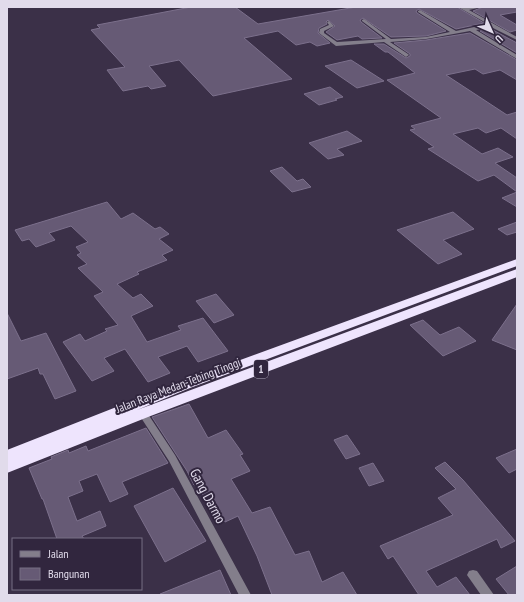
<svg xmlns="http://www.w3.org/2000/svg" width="524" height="602" font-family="'PT Sans Narrow',sans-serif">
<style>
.building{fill:#665a75;stroke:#7c708c}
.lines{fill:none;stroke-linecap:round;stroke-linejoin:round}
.street{fill:#837e8b;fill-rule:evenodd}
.highway{fill:#eee4fd;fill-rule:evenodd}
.labels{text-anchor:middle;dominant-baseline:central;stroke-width:4;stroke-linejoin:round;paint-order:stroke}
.shield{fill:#31263e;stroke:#aca5b7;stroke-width:1}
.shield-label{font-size:11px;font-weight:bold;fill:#e1dbeb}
.street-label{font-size:12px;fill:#e1dbeb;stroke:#31263e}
.near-street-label{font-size:14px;fill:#e1dbeb;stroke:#31263e}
</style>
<rect width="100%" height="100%" fill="#3b3048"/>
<!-- building -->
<g class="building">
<path d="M191 7H235L258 24 356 7H457L484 23 456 29 419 9 416 11 417 13 446 31 426 36 391 37 363 18 360 20 361 22 382 38 362 39 358 36 337 40 326 32 335 26 328 20 326 22 327 24 319 28 318 33 330 43 317 46 310 42 296 45 278 31 244 38 292 79 213 96 179 60 149 66 166 86 151 89 148 86 123 91 107 70 125 67 91 30 100 28 97 25Z"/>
<path d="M483 7H517V12L500 15 517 25V30L510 32 473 11Z"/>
<path d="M491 29 517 43V53L480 31Z"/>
<path d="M470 33 517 60V80L500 70 483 74 475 69 446 75 507 115 517 112V139L501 128 486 133 478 128 453 134 482 154 498 148 513 157 495 163 517 178V207L502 198 517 192 494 175 478 181 428 149 434 147 410 130 415 129 411 126 441 118 387 80 415 73 388 52H385L374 44H384L406 58 410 56V54L394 43 426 40Z"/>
<path d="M351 60 384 81 357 88 325 66Z"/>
<path d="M330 87 343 97 335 99 337 100 319 105 304 94Z"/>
<path d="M347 131 362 141 337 149 344 155 328 159 309 143Z"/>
<path d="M282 167 297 181 303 179 311 187 292 192 270 171Z"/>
<path d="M107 202 121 219 133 213 155 229 160 227 169 234 159 239 173 250 162 255 167 260 137 272 139 274 117 284 133 298 141 294 153 306 131 316 147 342 181 330 178 326 203 318 228 351 198 362 187 346 158 357 170 373 148 382 125 349 104 358 114 371 92 381 63 342 80 334 85 341 107 331 105 329 118 325 94 296 103 292 78 268 87 264 77 255 81 253 76 247 88 242 71 226 49 233 55 240 36 247 29 239 22 241 15 230Z"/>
<path d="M453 212 474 229 443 240 462 254 438 264 397 230Z"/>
<path d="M517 222V232L507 235 498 229Z"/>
<path d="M216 294 234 315 214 323 196 301Z"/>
<path d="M517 304V350L492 340Z"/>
<path d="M7 313 21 341 46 333 76 391 55 399 43 374H40L38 368 7 379Z"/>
<path d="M423 320 440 335 459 327 476 341 443 356 410 325Z"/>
<path d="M189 404 208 438 226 430 243 454 240 455 250 471 231 479 252 513 270 507 295 555 309 551 322 582 343 572 357 595H272L257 556 238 516 225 522 218 510 212 513 197 484 194 485 187 471 152 417Z"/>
<path d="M146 428 168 463 122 482 128 494 110 502 97 474 79 481 83 491 68 497 77 521 100 511 106 526 82 536 84 539H57L43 499H42L29 468 52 459 51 457 68 450 69 453 86 446 88 451Z"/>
<path d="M347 435 360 454 346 459 334 440Z"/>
<path d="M517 449V469L509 473 496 458Z"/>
<path d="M445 462 463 480 515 541 501 548 497 539 426 571 437 587 456 577 470 595H419L393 556 388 559 380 546 453 515 438 498 456 489 435 468Z"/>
<path d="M373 463 384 481 369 486 359 468Z"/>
<path d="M173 488 206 541 165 562 134 506Z"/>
<path d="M517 566V595H509L496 579Z"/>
<path d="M220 570 231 595H160V594Z"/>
</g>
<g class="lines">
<!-- street -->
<g class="street">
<path d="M458 7H482L469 10 517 37V40L491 27 476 30 517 55V59L470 31 426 39 390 42 408 54 409 55 406 57 384 42 336 46 319 33 320 29 329 25 327 22 329 21 334 26 324 31V33L337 42 386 39 362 21V20L364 19 391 39 426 37 450 32 418 12V11L420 10 456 31 488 24Z"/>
<path d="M143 410 146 411 175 455 251 595H239L169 461 138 413 140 411Z"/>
<path d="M473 570 477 571 494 595H481L467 575 469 571Z"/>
</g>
<!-- highway -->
<path class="highway" d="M517 259V266L190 388 137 410 517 269V277L148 417 7 473V450L180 382Z"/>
</g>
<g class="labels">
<!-- shield labels -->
<rect class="shield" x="254" y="360" width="14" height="18" rx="3"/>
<g class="shield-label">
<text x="261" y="369">1</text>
</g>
<!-- street labels -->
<g class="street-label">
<text transform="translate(178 385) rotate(-21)">Jalan Raya Medan-Tebing Tinggi</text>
</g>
<!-- near-street labels -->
<g class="near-street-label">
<text transform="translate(208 496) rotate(62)">Gang Darmo</text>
</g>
</g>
<!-- border -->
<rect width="524" height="602" fill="none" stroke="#e1dbeb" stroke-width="16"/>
<!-- legend -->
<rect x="12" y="538" width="130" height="52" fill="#31263e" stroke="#776e83"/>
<rect x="20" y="551" width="20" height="6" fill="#837e8b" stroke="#776e83"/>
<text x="48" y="558" font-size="12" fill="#e1dbeb">Jalan</text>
<rect x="20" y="568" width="20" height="12" fill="#665a75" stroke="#776e83"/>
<text x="48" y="578" font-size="12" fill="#e1dbeb">Bangunan</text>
<!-- north arrow -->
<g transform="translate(492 32) rotate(135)" stroke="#31263e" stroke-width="3" paint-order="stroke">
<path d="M0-3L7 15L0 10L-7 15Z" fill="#e1dbeb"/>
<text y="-6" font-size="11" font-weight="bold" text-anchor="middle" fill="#e1dbeb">U</text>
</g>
</svg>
